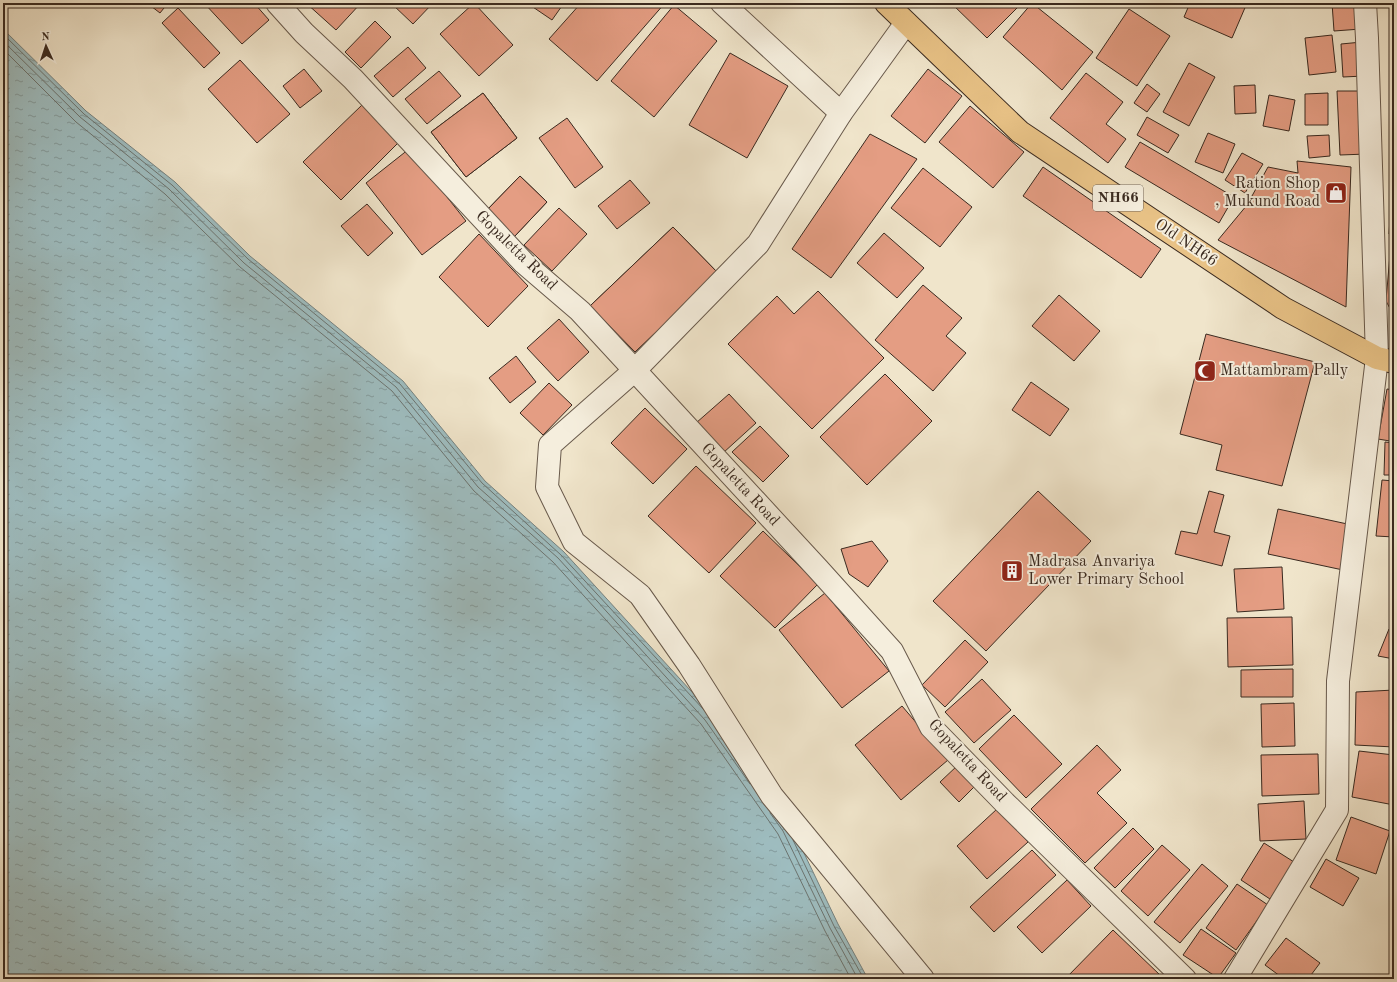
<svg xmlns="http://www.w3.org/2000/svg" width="1397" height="982" font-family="'Old Standard TT',serif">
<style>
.water{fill:url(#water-ripples);stroke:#768280}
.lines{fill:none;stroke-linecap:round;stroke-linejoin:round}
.shore{stroke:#6c7470;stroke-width:1}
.building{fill:#e49d83;stroke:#3a2a20}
.minor-casing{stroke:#68594b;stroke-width:24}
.tertiary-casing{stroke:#68594b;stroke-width:24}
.primary-casing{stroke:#3a2a20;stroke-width:24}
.minor{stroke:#f5eedd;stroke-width:22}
.tertiary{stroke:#f5eedd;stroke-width:22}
.primary{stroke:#e8c286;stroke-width:22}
.labels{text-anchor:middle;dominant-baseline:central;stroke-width:4;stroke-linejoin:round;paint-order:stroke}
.shield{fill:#f5eedd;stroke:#726559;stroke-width:1}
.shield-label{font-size:15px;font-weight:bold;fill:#3a2a20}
.poi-label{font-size:16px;fill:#3a2a20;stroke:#f5eedd;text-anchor:start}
.street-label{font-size:16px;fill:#3a2a20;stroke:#f5eedd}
</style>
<defs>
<pattern id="water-ripples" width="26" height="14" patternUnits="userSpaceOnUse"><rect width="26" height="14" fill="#9ebdc0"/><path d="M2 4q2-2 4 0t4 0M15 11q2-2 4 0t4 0" fill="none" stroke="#829a9c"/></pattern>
</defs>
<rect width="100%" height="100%" fill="#f0e5cb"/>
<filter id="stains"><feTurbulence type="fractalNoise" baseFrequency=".005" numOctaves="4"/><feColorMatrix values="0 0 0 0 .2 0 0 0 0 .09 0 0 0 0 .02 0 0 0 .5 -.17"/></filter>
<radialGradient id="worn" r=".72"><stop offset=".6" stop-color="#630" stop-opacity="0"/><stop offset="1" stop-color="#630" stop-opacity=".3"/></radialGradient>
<!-- water -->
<path class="water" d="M3 29 86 111 175 182 250 256 403 381 485 481 564 552 712 714 791 826 838 924 868 979H3Z"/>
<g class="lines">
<!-- shore -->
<g class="shore">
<path d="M3 34 84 114 172 185 248 259 400 384 482 483 561 555 704 710"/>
<path d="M3 41 80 117 169 189 244 263 396 387 478 487 558 558 705 720 750 784"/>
<path d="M3 49 76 122 165 194 240 267 392 391 474 491 553 562 701 724 778 834 825 931 851 979"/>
<path d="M770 813 783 831 830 928 858 979"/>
<path d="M793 840 834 926 864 979"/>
</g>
</g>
<!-- building -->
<g class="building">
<path d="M147 3H168L160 13Z"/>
<path d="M204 3H254L269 20 242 44Z"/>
<path d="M306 3H361L336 30Z"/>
<path d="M393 3H433L413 24 392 4Z"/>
<path d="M474 3 513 45 479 76 440 34Z"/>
<path d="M527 3H564L552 20Z"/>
<path d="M581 3H665L597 81 549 39Z"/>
<path d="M951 3H1022L987 38Z"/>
<path d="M1032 3 1093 52 1062 90 1003 37Z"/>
<path d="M1190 3H1247L1232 38 1184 17Z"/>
<path d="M1332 3H1359L1361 29 1334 31Z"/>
<rect x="1393" y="3" width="1" height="34"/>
<path d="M674 5 717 41 654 117 611 81Z"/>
<path d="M178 8 220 53 204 68 162 23Z"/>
<path d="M1129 9 1170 36 1137 86 1096 58Z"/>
<path d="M375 21 391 37 361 68 345 52Z"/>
<path d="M1332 35 1336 72 1309 75 1305 38Z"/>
<path d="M1362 42 1364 76 1343 77 1341 44Z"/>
<path d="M408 47 426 68 393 97 374 76Z"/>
<path d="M730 53 788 86 747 158 689 125Z"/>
<path d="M240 60 290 114 257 143 208 89Z"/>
<path d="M1189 63 1215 77 1189 126 1163 112Z"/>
<path d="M304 69 322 91 300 108 283 86Z"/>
<path d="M928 69 962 96 925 143 891 116Z"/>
<path d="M439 71 461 96 427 124 405 99Z"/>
<path d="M1086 73 1123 102 1106 124 1126 139 1108 163 1050 118Z"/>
<path d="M1147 84 1160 94 1147 112 1134 103Z"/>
<path d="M1255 85 1256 113 1235 114 1234 86Z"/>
<path d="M1337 91H1365L1367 154 1340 155Z"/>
<path d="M483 93 517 138 466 177 431 132Z"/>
<path d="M483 93 517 138 466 177 431 132Z"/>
<path d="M1328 93V125H1305V94Z"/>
<path d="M1269 95 1295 100 1289 131 1263 126Z"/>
<path d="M362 105 399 142 341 200 303 162Z"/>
<path d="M970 106 1024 152 993 188 939 142Z"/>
<path d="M1147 117 1179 135 1168 153 1137 135Z"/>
<path d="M567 118 603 167 575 188 539 138Z"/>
<path d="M1208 133 1235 144 1223 173 1195 162Z"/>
<path d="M870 134 917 159 831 278 792 249Z"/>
<path d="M1329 135 1330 156 1309 158 1307 136Z"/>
<path d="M1140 142 1234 197 1219 223 1125 167Z"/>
<path d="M409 149 466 221 422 255 366 183Z"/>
<path d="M1242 153 1263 164 1245 193 1225 180Z"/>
<path d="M1394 154V234H1389Z"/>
<path d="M1297 161 1351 167 1346 307 1218 240 1247 205 1268 167 1298 173Z"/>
<path d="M1043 167 1161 249 1141 278 1023 196Z"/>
<path d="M923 168 972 207 940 247 891 208Z"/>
<path d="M520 176 547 202 514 237 487 210Z"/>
<path d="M520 176 547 202 514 237 487 210Z"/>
<path d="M630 180 650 203 617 229 598 206Z"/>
<path d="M367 204 393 233 368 256 341 226Z"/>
<path d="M559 208 587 234 552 271 524 245Z"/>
<path d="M673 227 718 273 635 352 590 306Z"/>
<path d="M673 227 718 273 635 352 590 306Z"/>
<path d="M884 233 924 268 897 298 857 263Z"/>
<path d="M479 234 528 286 488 327 439 277Z"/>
<path d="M1391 243H1394V316L1386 301Z"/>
<path d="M923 285 962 318 946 336 966 353 933 391 875 340Z"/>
<path d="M818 291 884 358 812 429 728 344 777 296 794 314Z"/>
<path d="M1059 295 1100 331 1074 361 1032 326Z"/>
<path d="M559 319 589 352 558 381 527 348Z"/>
<path d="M1206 334 1315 362 1282 486 1216 470 1222 445 1180 434Z"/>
<path d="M516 356 536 382 510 403 489 378Z"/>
<path d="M885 374 932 421 867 485 820 437Z"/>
<path d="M1031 382 1069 409 1050 436 1012 410Z"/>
<path d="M549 383 572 405 543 435 520 413Z"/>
<path d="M1387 389 1394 390V426H1392L1390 441 1378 439Z"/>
<path d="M729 394 756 423 723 453 696 423Z"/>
<path d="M645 408 687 449 653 484 611 443Z"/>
<path d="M760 426 789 456 763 482 732 452Z"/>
<path d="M1385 442 1394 443V475H1384Z"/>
<path d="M696 466 756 523 709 573 648 516Z"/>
<path d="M1382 480 1394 481V537L1376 536Z"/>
<path d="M1038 491 1091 541 986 651 933 601Z"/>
<path d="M1209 491 1224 495 1214 532 1230 536 1222 566 1175 554 1181 531 1197 534Z"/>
<path d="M1278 509 1352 525 1343 570 1268 554Z"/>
<path d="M763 531 818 584 775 628 720 576Z"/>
<path d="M872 541 888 561 868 587 849 574 841 549Z"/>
<path d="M1282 567 1284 609 1237 612 1234 569Z"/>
<path d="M825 593 889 671 842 708 779 630Z"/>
<path d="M1292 617 1293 665 1228 667 1227 618Z"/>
<path d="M1389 629 1394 631V659L1378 656Z"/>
<path d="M965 640 988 662 945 707 922 685Z"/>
<path d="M1293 669V697H1241V670Z"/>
<path d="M982 679 1011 710 974 743 945 712Z"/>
<path d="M1394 690V747L1355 745 1356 692Z"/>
<path d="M1294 703 1295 746 1262 747 1261 704Z"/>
<path d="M902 706 948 760 901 800 855 745Z"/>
<path d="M1014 715 1062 764 1026 798 979 749Z"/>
<path d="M1097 745 1121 770 1097 793 1127 823 1085 863 1031 809Z"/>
<path d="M1359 751 1394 755V805L1352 797Z"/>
<path d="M1318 754 1319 794 1262 796 1261 755Z"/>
<path d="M958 765 977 784 959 802 940 782Z"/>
<path d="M1304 801 1306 839 1260 841 1258 804Z"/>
<path d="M997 809 1028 842 987 879 957 846Z"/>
<path d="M1351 817 1390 831 1376 874 1336 860Z"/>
<path d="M1133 828 1154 849 1115 888 1094 868Z"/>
<path d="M1264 843 1294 862 1270 899 1241 880Z"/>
<path d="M1162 845 1190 870 1148 916 1121 891Z"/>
<path d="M1032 850 1056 875 994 932 970 907Z"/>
<path d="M1326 859 1359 878 1343 906 1310 887Z"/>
<path d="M1202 864 1228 886 1180 943 1154 922Z"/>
<path d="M1067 880 1091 906 1042 953 1017 927Z"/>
<path d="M1237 884 1268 905 1236 950 1206 928Z"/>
<path d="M1201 929 1236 953 1218 978 1183 955Z"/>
<path d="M1113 930 1160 975 1156 979H1065Z"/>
<path d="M1286 938 1320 963 1308 979H1284L1265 965Z"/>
</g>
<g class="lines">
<!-- minor casing -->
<g class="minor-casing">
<g id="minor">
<path d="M277 3 304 33 353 79 524 263 580 311 818 569 892 651 931 727 1005 803 1185 979"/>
<path d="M722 3 841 113"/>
<path d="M906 23 841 113 758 244 635 370 550 445 547 487 574 542 640 595 689 665 772 796 923 979"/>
<path d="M1235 979 1337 810 1338 681 1377 358"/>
</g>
</g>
<!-- tertiary casing -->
<g class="tertiary-casing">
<path id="tertiary" d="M1365 3 1367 38 1377 358"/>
</g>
<!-- primary casing -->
<g class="primary-casing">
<path id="primary" d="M886 3 1020 132 1283 308 1377 358 1394 362"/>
</g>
<!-- minor -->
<use href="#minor" class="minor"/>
<!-- tertiary -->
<use href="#tertiary" class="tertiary"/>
<!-- primary -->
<use href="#primary" class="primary"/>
</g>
<!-- icons -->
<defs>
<g id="shop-square" transform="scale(1.15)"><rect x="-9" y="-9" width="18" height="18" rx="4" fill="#8f2418" stroke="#f5eedd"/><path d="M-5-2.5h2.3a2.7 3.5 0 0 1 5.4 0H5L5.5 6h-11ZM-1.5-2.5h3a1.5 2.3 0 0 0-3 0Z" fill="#fff"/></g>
<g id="mosque-square" transform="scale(1.15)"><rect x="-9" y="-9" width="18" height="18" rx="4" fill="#8f2418" stroke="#f5eedd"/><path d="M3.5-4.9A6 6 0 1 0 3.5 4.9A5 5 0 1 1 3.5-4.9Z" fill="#fff"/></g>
<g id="building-square" transform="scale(1.15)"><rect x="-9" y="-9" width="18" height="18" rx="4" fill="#8f2418" stroke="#f5eedd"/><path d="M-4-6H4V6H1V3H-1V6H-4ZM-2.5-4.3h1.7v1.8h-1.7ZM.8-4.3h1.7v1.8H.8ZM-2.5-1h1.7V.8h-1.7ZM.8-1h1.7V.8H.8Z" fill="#fff"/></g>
</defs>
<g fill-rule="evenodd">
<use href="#shop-square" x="1336" y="193"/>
<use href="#mosque-square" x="1205" y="371"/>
<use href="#building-square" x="1012" y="571"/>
</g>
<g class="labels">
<!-- shield labels -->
<rect class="shield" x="1093" y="185" width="50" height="26" rx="3"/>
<g class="shield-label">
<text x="1118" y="198">NH66</text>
</g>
<!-- poi labels -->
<g class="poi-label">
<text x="1320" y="184" text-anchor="end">Ration Shop<tspan x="1320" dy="18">, Mukund Road</tspan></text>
<text x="1220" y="371">Mattambram Pally</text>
<text x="1028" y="562">Madrasa Anvariya<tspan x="1028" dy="18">Lower Primary School</tspan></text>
</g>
<!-- street labels -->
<g class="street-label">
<text transform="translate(1186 243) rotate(34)">Old NH66</text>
<text transform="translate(516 251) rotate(44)">Gopaletta Road</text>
<text transform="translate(740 485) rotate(47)">Gopaletta Road</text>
<text transform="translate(967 761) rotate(47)">Gopaletta Road</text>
</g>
</g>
<!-- margin -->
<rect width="1397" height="982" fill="none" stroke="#f0e5cb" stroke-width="16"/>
<rect x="4" y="4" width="1389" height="974" fill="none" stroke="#3a2a20" stroke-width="2"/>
<rect x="8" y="8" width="1381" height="966" fill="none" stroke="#3a2a20"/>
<!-- north arrow -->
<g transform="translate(46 46) rotate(357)" stroke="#f5eedd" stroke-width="3" paint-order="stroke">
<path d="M0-3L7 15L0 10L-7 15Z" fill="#3a2a20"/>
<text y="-6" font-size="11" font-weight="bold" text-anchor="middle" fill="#3a2a20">N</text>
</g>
<rect width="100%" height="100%" filter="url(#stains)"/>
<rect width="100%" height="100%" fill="url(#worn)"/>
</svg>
